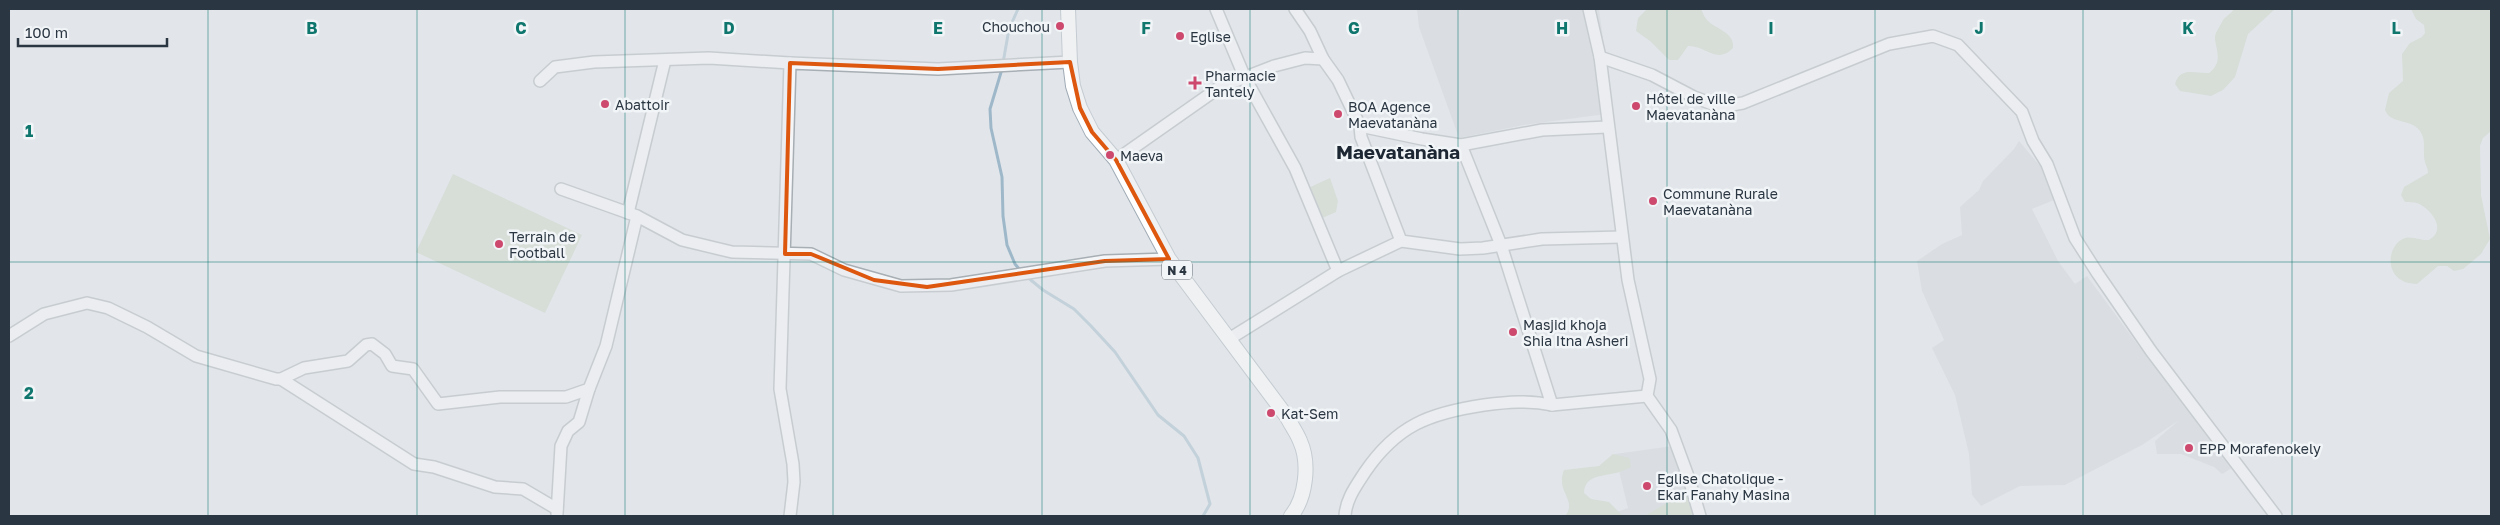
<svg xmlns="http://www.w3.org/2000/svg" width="2500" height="525" font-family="'Golos Text',sans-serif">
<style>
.built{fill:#d0d6dc}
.green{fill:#c9d4c3}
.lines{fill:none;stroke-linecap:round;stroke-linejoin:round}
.stream{stroke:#9eb8ca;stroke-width:3}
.minor-casing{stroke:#a7aeb4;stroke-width:14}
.major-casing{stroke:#a1acb6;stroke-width:16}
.minor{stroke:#f5f6f8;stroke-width:11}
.major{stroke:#fff;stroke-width:14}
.marked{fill:none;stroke:#de570f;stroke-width:4;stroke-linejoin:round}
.grid{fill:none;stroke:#0f766e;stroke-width:1;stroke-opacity:0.55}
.poi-dot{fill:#cd496d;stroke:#f2f5f7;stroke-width:2}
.labels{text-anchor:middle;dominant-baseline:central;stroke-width:5;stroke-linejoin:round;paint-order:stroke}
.shield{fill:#f2f5f7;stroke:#666f78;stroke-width:1}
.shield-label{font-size:12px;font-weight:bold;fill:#2a3642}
.poi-label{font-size:14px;fill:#2a3642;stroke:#f2f5f7;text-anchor:start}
.district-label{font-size:19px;font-weight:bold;fill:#1c2733;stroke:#f2f5f7}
.grid-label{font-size:16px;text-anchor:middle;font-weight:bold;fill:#0f766e;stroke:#f2f5f7;stroke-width:5;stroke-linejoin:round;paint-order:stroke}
</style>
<rect width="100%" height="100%" fill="#e2e6ea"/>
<!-- built -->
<g class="built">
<path d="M1417 9H1599L1613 113 1524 125 1459 138 1419 27Z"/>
<path d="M2019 141 2041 167 2054 200 2032 209 2058 261 2075 284 2087 276 2138 345 2235 466 2222 474 2214 467 2181 454H2157L2155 441 2178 421 2142 445 2065 485 2020 486 1981 506 1972 495 1969 454 1955 395 1932 348 1944 340 1922 291 1917 261 1942 244 1962 235 1960 207 1979 190 1983 181 2014 149Z"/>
<path d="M1680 445 1703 516H1606L1628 508 1615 454Z"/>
</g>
<!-- green -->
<g class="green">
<path d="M1647 9H1701C1703 13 1704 17 1707 20 1715 29 1735 32 1733 48 1717 65 1705 45 1688 46L1678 60H1669L1650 41 1636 31 1638 18Z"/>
<path d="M2234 9H2275L2248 34 2235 77 2223 90 2211 96 2180 91 2175 84C2180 66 2196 74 2209 73 2227 60 2211 43 2216 33 2218 29 2221 24 2223 20 2227 15 2231 14 2234 9Z"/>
<path d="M2411 9H2491V131L2483 138 2480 146 2481 195 2490 239 2481 254 2463 269 2454 271 2447 266H2438L2417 284C2383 284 2385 245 2405 238 2413 236 2421 241 2429 240 2447 230 2432 209 2417 203 2414 202 2409 202 2405 202L2401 195 2404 187 2428 173C2428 168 2426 166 2425 162 2422 151 2427 141 2420 131 2411 118 2391 125 2385 110L2389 93 2403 81 2402 54 2410 43 2422 37 2425 33 2424 25 2416 19Z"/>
<path d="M453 174 582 235 545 313 416 252Z"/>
<path d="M1330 178 1338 201 1336 212 1318 220 1306 189Z"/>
<path d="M1613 454 1630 458 1631 467C1612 479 1585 470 1584 493L1591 499 1609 502 1623 516H1565C1578 500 1555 492 1564 470L1599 466Z"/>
<path d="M1693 485 1701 516H1644L1672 500 1685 487Z"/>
</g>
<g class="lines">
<!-- stream -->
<g class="stream">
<path d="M1003 63 1009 29 1018 9"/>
<path d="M1002 69 990 109 991 128 1002 177 1003 216 1007 245 1015 264 1020 270"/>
<path d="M1026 276 1043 290 1074 309 1091 326 1115 352 1158 415 1184 436 1198 458 1205 485 1210 504 1203 516"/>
</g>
<!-- minor casing -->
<g class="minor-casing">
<g id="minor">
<path d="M1216 9 1245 78 1295 168 1338 271"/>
<path d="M1295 9 1310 31 1323 59 1338 80 1360 126 1361 137 1401 241 1460 249 1483 248 1542 239 1622 237"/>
<path d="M1589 9 1600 57 1628 280 1650 379 1647 396 1671 430 1689 479 1700 516"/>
<path d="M1600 57 1652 75 1694 97 1720 107 1743 103 1889 44 1933 36 1958 45 2022 112 2033 141 2047 164 2075 238 2098 274 2151 351 2276 516"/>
<path d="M540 81 555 67 594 62 709 58 790 63"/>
<path d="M1360 126 1422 139 1461 145 1542 130 1607 127"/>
<path d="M1461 145 1501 245 1552 405 1647 396"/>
<path d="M1116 160 1220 87 1274 66 1305 58 1323 59"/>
<path d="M561 189 637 216 682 240 732 252 811 254 844 270 901 286 951 285 1105 261 1169 259"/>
<path d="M628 213 665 60"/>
<path d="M9 336 44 314 87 303 108 308 147 327 196 356 276 379H281L304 368 348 361 366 345 372 344 385 354 392 366 413 369 438 404 500 397H566L589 389 606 346 637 216"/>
<path d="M1229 339 1338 271 1401 241"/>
<path d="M281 379 414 464 434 467 495 487 523 489 557 509"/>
<path d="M557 514 561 446 568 431 579 422 589 389"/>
<path d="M790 516 794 482 793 464 780 389 790 63 938 69 1070 62"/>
<path d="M1345 516C1346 499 1356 486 1365 472 1397 425 1430 413 1484 405 1507 402 1529 400 1552 405"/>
</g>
</g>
<!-- major casing -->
<g class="major-casing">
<path id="major" d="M1068 9 1070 62 1073 86 1080 108 1092 132 1116 160 1169 259 1287 417C1291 425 1297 433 1300 441 1310 463 1306 498 1291 516"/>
</g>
<!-- minor -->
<use href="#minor" class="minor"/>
<!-- major -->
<use href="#major" class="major"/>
</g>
<!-- marked area -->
<path d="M0 0H2500V525H0ZM1070 62 1080 108 1092 132 1116 160 1169 259 1105 261 927 287 874 280 811 254H785L790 63 938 69Z" fill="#e2e6ea" fill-opacity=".55" fill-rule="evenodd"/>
<path class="marked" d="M1070 62 1080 108 1092 132 1116 160 1169 259 1105 261 927 287 874 280 811 254H785L790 63 938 69Z"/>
<!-- grid -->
<path class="grid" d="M208 9V516M417 9V516M625 9V516M833 9V516M1042 9V516M1250 9V516M1458 9V516M1667 9V516M1875 9V516M2083 9V516M2292 9V516M9 262H2491"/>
<!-- markers -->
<g class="poi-dot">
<circle cx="1060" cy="26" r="5"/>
<circle cx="1180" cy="36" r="5"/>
<path d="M1192.5 75.5h5v5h5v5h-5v5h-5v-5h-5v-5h5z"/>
<circle cx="605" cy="104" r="5"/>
<circle cx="1636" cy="106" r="5"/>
<circle cx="1338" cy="114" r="5"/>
<circle cx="1110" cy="155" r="5"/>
<circle cx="1653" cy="201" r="5"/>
<circle cx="499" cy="244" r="5"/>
<circle cx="1513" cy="332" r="5"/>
<circle cx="1271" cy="413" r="5"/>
<circle cx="2189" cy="448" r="5"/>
<circle cx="1647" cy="486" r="5"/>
</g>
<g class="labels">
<!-- shield labels -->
<rect class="shield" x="1162" y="260.5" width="30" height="19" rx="4"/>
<g class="shield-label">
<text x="1177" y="270">N 4</text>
</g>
<!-- poi labels -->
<g class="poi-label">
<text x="1050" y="26" text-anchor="end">Chouchou</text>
<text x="1190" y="36">Eglise</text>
<text x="1205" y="75">Pharmacie<tspan x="1205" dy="16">Tantely</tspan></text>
<text x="1646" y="98">Hôtel de ville<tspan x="1646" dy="16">Maevatanàna</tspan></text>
<text x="615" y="104">Abattoir</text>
<text x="1348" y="106">BOA Agence<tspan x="1348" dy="16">Maevatanàna</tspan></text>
<text x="1120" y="155">Maeva</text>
<text x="1663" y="193">Commune Rurale<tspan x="1663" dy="16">Maevatanàna</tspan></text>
<text x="509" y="236">Terrain de<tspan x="509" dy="16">Football</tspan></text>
<text x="1523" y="324">Masjid khoja<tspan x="1523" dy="16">Shia Itna Asheri</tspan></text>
<text x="1281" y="413">Kat-Sem</text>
<text x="2199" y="448">EPP Morafenokely</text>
<text x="1657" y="478">Eglise Chatolique -<tspan x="1657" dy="16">Ekar Fanahy Masina</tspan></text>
</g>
<!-- district labels -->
<g class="district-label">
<text x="1398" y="151">Maevatanàna</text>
</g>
</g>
<g class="grid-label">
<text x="312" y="34">B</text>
<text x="521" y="34">C</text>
<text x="729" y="34">D</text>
<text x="938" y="34">E</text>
<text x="1146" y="34">F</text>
<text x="1354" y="34">G</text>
<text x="1562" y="34">H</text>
<text x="1771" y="34">I</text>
<text x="1979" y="34">J</text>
<text x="2188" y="34">K</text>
<text x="2396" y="34">L</text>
<text x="29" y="137">1</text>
<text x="29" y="399">2</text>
</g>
<!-- border -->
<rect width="2500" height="525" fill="none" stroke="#2a3642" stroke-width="20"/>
<!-- scale -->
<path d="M18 38v8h149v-8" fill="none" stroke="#2a3642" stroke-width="2.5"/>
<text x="25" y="38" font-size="15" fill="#2a3642" stroke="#f2f5f7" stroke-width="4" paint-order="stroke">100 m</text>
</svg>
